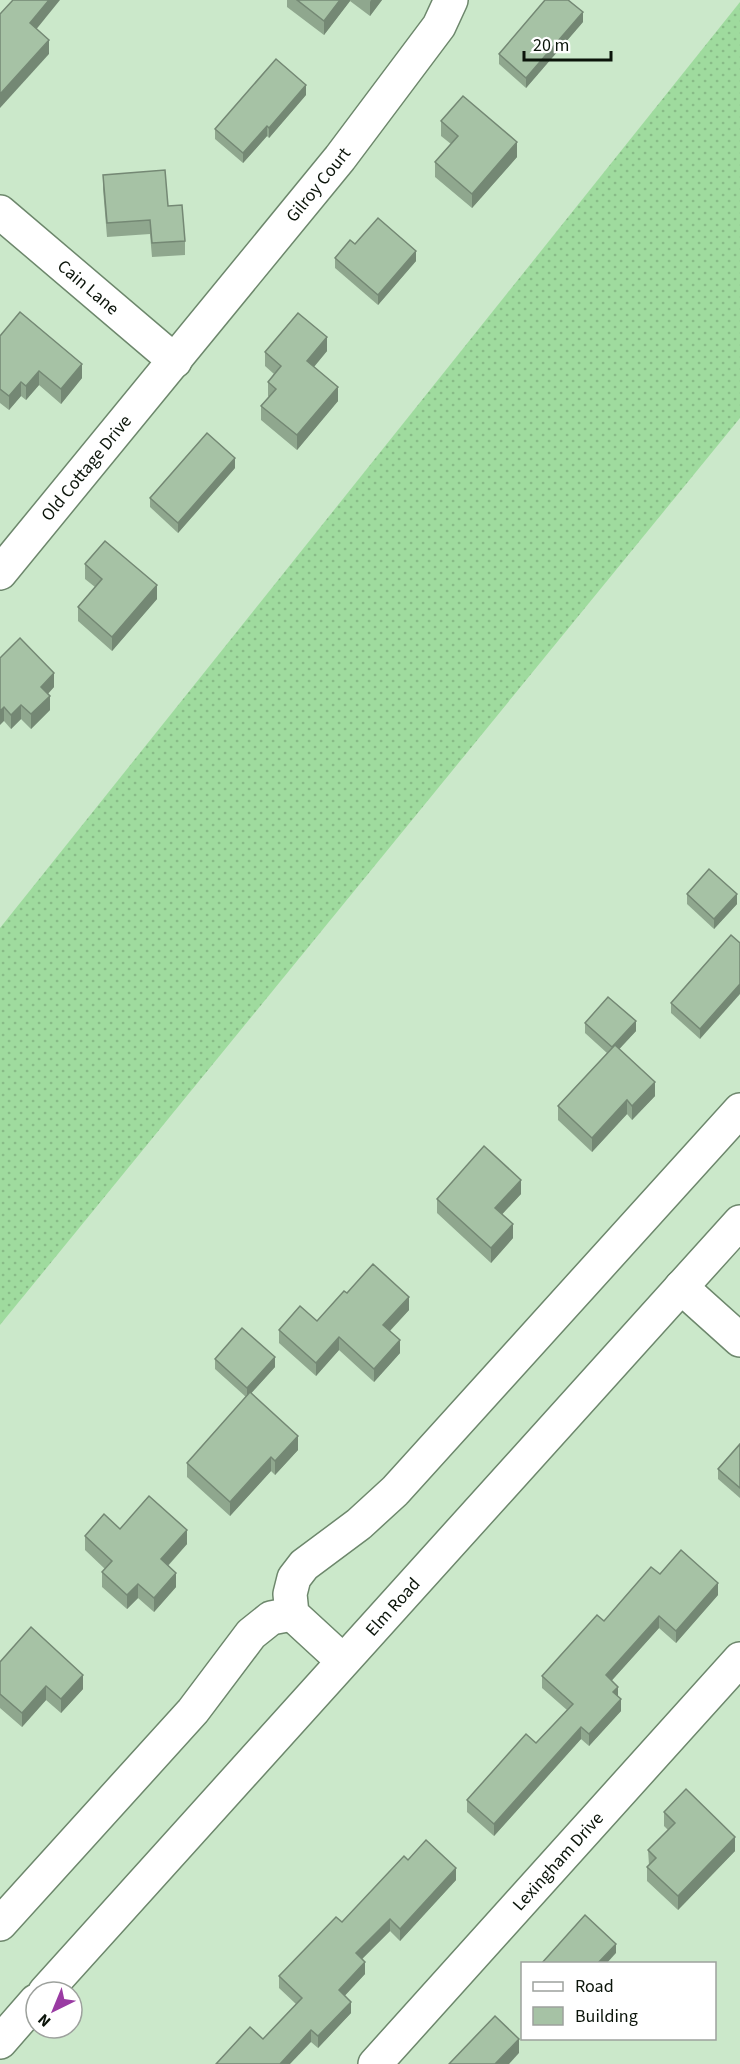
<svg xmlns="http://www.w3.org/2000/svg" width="740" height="2064" font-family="'Source Sans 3',sans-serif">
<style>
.grass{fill:url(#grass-dots)}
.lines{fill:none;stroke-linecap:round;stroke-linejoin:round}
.minor-casing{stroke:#6d876c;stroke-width:36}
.tertiary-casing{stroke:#6d876c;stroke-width:36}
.minor{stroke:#fff;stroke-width:33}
.tertiary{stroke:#fff;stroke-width:33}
.wall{fill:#8fa78e}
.shaded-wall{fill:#748874}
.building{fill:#a6c2a5;stroke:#748874;stroke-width:1.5}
.labels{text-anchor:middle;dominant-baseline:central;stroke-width:6;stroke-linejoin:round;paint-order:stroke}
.street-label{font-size:18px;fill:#0b140a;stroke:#fff}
</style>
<defs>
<pattern id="grass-dots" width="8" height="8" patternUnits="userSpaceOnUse" patternTransform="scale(1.5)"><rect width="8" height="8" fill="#9fdb9e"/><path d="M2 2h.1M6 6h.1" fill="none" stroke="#88bb87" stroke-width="1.8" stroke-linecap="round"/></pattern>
</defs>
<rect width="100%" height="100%" fill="#cbe8ca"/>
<!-- grass -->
<path class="grass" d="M740 2V418L0 1325V928Z"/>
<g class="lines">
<!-- minor casing -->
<g class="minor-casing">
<g id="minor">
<path id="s1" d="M0 212 175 361"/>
<path id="s2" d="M0 573 340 158 439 26 451 0"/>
<path d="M681 1287 740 1340"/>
<path d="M342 1660 292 1614 290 1594 294 1578 304 1565 359 1524 395 1491 740 1110"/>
<path d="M0 1924 193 1711 251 1634 271 1618 292 1614"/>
<path id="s3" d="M375 2064 740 1659"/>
</g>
</g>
<!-- tertiary casing -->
<g class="tertiary-casing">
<g id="tertiary">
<path id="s4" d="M45 1992 740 1222"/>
<path d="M0 2042 36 2001"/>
</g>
</g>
<!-- minor -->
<use href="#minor" class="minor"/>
<!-- tertiary -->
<use href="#tertiary" class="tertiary"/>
</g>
<!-- wall -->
<g class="wall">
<path d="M287 0H382L370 16 350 1 324 35 287 7Z"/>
<path d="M583 22 526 88 499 64V54Z"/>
<path d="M306 95 269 138 267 136 243 163 215 139V129Z"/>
<path d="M441 121 517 157 472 208 435 177V162L451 144 441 136Z"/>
<path d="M103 175 168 206 185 241V255L152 257 150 234 107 237 103 189Z"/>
<path d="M355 244 416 261 378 305 335 268V258Z"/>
<path d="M0 336 82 378 61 404 39 385 26 400 21 396 9 410 0 403Z"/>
<path d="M327 351 314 367 338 401 297 450 261 420V406L269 397 268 396V382L274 374 265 366V352Z"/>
<path d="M235 468 178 533 150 507V498Z"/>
<path d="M85 564 157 599 112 651 78 621V607L95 587 85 579Z"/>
<path d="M0 658 54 687 48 694 50 710 31 729 21 719 11 729 4 721Z"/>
<path d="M687 894 737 904 714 929 687 904Z"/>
<path d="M731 935 700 1039 671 1013V1003Z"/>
<path d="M585 1023 636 1031 619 1049 655 1096 632 1120 627 1114 592 1152 558 1120V1106L607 1053 585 1033Z"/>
<path d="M521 1194 502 1214 513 1238 491 1263 437 1213V1199Z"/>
<path d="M347 1293 409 1310 390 1331 400 1353 374 1382 339 1350 316 1376 279 1343V1330L317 1321Z"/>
<path d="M215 1359 275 1367 251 1393 298 1450 275 1475 271 1471 230 1516 187 1477V1463L246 1397 215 1369Z"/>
<path d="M740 1444V1498L718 1479V1469Z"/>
<path d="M120 1529 187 1544 168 1566 176 1587 154 1612 138 1598 127 1609 102 1587V1572L105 1569 85 1550V1536Z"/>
<path d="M718 1595 676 1643 659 1628 611 1681 618 1696 621 1711 589 1746 581 1739 494 1836 467 1812V1800L536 1743 567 1710 542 1688V1676L604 1621Z"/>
<path d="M0 1662 83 1689 61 1713 46 1700 22 1727 0 1708Z"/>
<path d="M664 1812 735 1851 678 1910 647 1881V1867L649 1865 648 1850 668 1830 664 1826Z"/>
<path d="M408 1860 456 1880 400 1941 390 1931 362 1959 365 1974 344 1996 351 2013 318 2048 311 2042 263 2039 296 2004 279 1988V1976L342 1922Z"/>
</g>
<!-- shaded-wall -->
<g class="shaded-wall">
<path d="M49 0H60L30 37V23Z"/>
<path d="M340 0H350V1L324 35V21Z"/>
<path d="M371 0H382L370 16V2Z"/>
<path d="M583 12V22L526 88V78Z"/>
<path d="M49 40V54L0 108V94Z"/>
<path d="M306 85V95L269 138V128Z"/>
<path d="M267 126V136L243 163V153Z"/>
<path d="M517 142V157L472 208V194Z"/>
<path d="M416 251V261L378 305V295Z"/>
<path d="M327 337V351L307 375V361Z"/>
<path d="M82 364V378L61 404V389Z"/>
<path d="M39 371V385L26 400V386Z"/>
<path d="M21 382V396L9 410V396Z"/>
<path d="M338 387V401L297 450V435Z"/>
<path d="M235 458V468L178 533V523Z"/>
<path d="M157 585V599L112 651V637Z"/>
<path d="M54 673V687L41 701V687Z"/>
<path d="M50 696V710L31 729V714Z"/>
<path d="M21 705V719L11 729V715Z"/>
<path d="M4 707V721L0 725V711Z"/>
<path d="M737 894V904L714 929V919Z"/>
<path d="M740 984V994L700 1039V1029Z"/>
<path d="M636 1021V1031L612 1057V1047Z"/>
<path d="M655 1082V1096L632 1120V1106Z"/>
<path d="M627 1100V1114L592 1152V1138Z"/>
<path d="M521 1180V1194L495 1222V1208Z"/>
<path d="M513 1224V1238L491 1263V1248Z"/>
<path d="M409 1297V1310L383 1338V1325Z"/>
<path d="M339 1337V1350L316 1376V1363Z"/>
<path d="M400 1340V1353L374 1382V1369Z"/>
<path d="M275 1357V1367L247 1398V1388Z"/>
<path d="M298 1436V1450L275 1475V1461Z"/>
<path d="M271 1457V1471L230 1516V1502Z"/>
<path d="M187 1530V1544L161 1573V1559Z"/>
<path d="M176 1573V1587L154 1612V1598Z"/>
<path d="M718 1583V1595L676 1643V1631Z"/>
<path d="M138 1584V1598L127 1609V1595Z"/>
<path d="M659 1616V1628L606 1687V1675Z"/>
<path d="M83 1675V1689L61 1713V1699Z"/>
<path d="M46 1686V1700L22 1727V1713Z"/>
<path d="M618 1687V1698L613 1692Z"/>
<path d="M621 1699V1711L589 1746V1734Z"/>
<path d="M581 1727V1739L494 1836V1824Z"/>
<path d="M735 1837V1851L678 1910V1896Z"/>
<path d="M456 1868V1880L400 1941V1929Z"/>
<path d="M390 1919V1931L356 1965V1953Z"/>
<path d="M616 1944V1953L606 1964H597Z"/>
<path d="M365 1962V1974L339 2002V1990Z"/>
<path d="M351 2002V2013L318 2048V2036Z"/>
<path d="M311 2030V2042L290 2064H280Z"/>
<path d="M519 2039V2053L509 2064H495Z"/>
</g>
<!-- building -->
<g class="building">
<path d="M13 0H49L30 23 49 40 0 94V14Z"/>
<path d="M297 0H340L324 21Z"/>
<path d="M545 0H568L583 12 526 78 499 54Z"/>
<path d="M276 59 306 85 269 128 267 126 243 153 215 129Z"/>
<path d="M463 96 517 142 472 194 435 162 458 136 441 121Z"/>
<path d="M165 170 168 206 182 205 185 241 152 243 150 220 107 223 103 175Z"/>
<path d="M378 218 416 251 378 295 335 258 350 240 355 244Z"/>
<path d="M20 312 82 364 61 389 39 371 26 386 21 382 9 396 0 389V336Z"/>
<path d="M298 313 327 337 307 361 338 387 297 435 261 406 276 389 268 382 281 366 265 352Z"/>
<path d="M207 433 235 458 178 523 150 498Z"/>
<path d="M105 541 157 585 112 637 78 607 102 579 85 564Z"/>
<path d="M20 638 54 673 41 687 50 696 31 714 21 705 11 715 4 707 0 711V658Z"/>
<path d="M709 869 737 894 714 919 687 894Z"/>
<path d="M731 935 740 943V984L700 1029 671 1003Z"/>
<path d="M608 997 636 1021 612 1047 585 1023Z"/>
<path d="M615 1045 655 1082 632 1106 627 1100 592 1138 558 1106Z"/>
<path d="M484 1146 521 1180 495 1208 513 1224 491 1248 437 1199Z"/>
<path d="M373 1264 409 1297 383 1325 400 1340 374 1369 339 1337 316 1363 279 1330 300 1306 317 1321 344 1291 347 1293Z"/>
<path d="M242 1328 275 1357 247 1388 215 1359Z"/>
<path d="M250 1392 298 1436 275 1461 271 1457 230 1502 187 1463Z"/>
<path d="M740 1444V1488L718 1469Z"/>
<path d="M149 1496 187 1530 161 1559 176 1573 154 1598 138 1584 127 1595 102 1572 112 1561 85 1536 104 1514 120 1529Z"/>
<path d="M681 1550 718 1583 676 1631 659 1616 606 1675 618 1687 613 1692 621 1699 589 1734 581 1727 494 1824 467 1800 526 1734 536 1743 573 1704 542 1676 597 1615 604 1621 651 1567 660 1574Z"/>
<path d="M31 1627 83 1675 61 1699 46 1686 22 1713 0 1694V1662Z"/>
<path d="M686 1789 735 1837 678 1896 647 1867 656 1858 648 1850 675 1823 664 1812Z"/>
<path d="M426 1840 456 1868 400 1929 390 1919 356 1953 365 1962 339 1990 351 2002 318 2036 311 2030 280 2064H216L250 2027 263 2039 302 1998 279 1976 336 1917 342 1922 404 1856 408 1860Z"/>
<path d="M585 1915 616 1944 597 1964H541Z"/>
<path d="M495 2016 519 2039 495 2064H449Z"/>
</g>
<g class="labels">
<!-- street labels -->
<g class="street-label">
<text stroke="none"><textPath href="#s2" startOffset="502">Gilroy Court</textPath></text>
<text stroke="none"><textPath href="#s1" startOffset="116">Cain Lane</textPath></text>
<text stroke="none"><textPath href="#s2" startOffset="136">Old Cottage Drive</textPath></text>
<text stroke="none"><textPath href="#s4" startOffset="519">Elm Road</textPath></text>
<text stroke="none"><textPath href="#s3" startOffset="273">Lexingham Drive</textPath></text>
</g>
</g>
<!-- legend -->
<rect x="521" y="1962" width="195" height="78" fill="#ffffff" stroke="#9da19d" stroke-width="1.5"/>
<rect x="533" y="1982" width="30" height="9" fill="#ffffff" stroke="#9da19d" stroke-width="1.5"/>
<text x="575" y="1992" font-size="18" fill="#0b140a">Road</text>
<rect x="533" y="2007" width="30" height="18" fill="#a6c2a5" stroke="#9da19d" stroke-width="1.5"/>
<text x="575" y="2022" font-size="18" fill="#0b140a">Building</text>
<!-- north arrow -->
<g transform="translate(54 2010) rotate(223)"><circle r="28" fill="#ffffff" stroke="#9da19d" stroke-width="1.5"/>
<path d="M0-4.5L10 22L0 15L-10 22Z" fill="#9a3ba3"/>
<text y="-9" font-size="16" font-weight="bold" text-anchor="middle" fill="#0b140a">N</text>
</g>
<!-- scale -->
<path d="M524 51v9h87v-9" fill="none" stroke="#0b140a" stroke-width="3"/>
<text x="533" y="51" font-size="18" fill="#0b140a" stroke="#ffffff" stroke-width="4.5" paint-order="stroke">20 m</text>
</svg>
